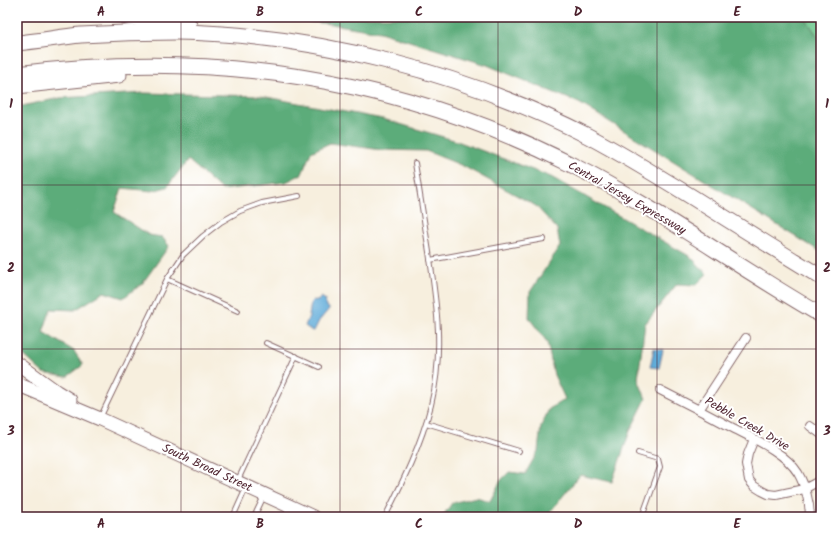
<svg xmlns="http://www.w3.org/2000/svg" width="838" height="534" font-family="Kalam,sans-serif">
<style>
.green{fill:#6fc88f;stroke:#5c745d}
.forest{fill:#5bac7a;stroke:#526652}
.water{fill:#61acd9;stroke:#566682}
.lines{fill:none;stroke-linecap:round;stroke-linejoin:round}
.service-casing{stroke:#87686a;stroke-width:6}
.minor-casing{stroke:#87686a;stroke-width:10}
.primary-casing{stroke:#87686a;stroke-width:15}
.motorway-casing{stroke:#87686a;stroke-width:17}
.service{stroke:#fff;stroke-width:4}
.minor{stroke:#fff;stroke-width:8}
.primary{stroke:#fff;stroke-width:13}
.motorway{stroke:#fff;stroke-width:15}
.grid{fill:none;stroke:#4a1f2b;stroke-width:1;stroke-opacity:0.55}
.labels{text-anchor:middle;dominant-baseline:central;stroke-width:4;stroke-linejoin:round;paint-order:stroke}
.street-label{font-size:12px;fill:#4a1f2b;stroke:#fff}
.neatline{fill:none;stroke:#4a1f2b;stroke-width:1.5}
.grid-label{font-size:13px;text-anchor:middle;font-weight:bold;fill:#4a1f2b}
</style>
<rect width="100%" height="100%" fill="#fff"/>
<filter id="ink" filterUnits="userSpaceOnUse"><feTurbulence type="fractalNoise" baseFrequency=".025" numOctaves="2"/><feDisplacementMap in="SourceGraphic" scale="8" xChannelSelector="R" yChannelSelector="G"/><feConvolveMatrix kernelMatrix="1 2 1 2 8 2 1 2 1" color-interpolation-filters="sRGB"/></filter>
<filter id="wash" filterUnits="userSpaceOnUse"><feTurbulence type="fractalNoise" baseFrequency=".012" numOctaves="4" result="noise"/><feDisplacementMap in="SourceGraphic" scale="16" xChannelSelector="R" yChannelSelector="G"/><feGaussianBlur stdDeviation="0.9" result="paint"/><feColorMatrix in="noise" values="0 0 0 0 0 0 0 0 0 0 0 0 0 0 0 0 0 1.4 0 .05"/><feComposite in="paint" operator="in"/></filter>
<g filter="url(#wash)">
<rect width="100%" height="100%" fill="#f7efde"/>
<!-- green -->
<path class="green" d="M804 17H821V41Z"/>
<!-- forest -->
<g class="forest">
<path d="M266 17H804L821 41V252L579 103 487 65 380 32 331 24Z"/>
<path d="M144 93 261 96 383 119 457 141 551 177 691 257 707 274 696 285 677 284 645 324 638 379 646 399 630 431 612 482 580 475 546 517H442L452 503 476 497 490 501 501 480 509 472 525 474 538 451 541 426 549 409 565 399 554 375 547 342 529 318 530 292 560 246 557 229 536 206 463 166 426 151 382 150 330 143 311 152 302 174 286 182 222 190 188 160 167 187 152 191 122 188 114 212 149 235 162 237 169 246 142 284 123 298 104 292 75 310 51 309 43 332 74 351 83 365 67 377 43 373 17 349V107L60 98Z"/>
</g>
<!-- water -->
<g class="water">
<path d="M321 297 326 300 325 305 329 308V309L319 321 314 331H312L305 326 309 316 311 302 313 300 318 301Z"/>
<path d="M654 348 663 350 659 368 650 367Z"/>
</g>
</g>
<g filter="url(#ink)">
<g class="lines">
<!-- service casing -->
<g class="service-casing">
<g id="service">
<path d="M430 260 544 239"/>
<path d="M167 279 238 311"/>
<path d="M266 343 319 367"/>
<path d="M100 418 167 279 183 255 203 236 221 222 240 211 262 203 299 196"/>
<path d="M426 423 519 451"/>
<path d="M638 453 658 459 660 467 642 517"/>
<path d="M238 480 296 356"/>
<path d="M233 517 246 488"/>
<path d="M254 517 264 496"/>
<path d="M385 517C403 481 421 445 431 405 444 352 437 306 429 252 424 222 420 193 415 163"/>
</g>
</g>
<!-- minor casing -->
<g class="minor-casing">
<g id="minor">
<path d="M660 390C684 402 707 414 731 427 752 438 785 452 798 473 805 485 810 503 810 517"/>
<path d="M699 410 746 338"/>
<path d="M810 426 821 434"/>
<path d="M754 439 748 454 746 464 749 480 754 486 762 491 768 494 776 495 804 489 821 480"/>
</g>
</g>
<!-- primary casing -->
<g class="primary-casing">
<g id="primary">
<path d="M17 363 57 392 70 400"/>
<path d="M17 384 100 419 313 517"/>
</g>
</g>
<!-- motorway casing -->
<g class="motorway-casing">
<g id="motorway">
<path d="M127 17 189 25"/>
<path d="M17 43C39 41 60 37 81 35 113 33 145 32 176 32 316 34 464 73 588 136 624 155 658 176 692 197 735 224 778 251 821 277"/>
<path d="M17 74C210 49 398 77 572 165 659 209 737 267 821 315"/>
<path d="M17 86 119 75"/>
</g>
</g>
<!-- service -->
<use href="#service" class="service"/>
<!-- minor -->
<use href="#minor" class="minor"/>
<!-- primary -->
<use href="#primary" class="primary"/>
<!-- motorway -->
<use href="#motorway" class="motorway"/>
</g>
</g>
<!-- grid -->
<path class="grid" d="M181 17V517M340 17V517M498 17V517M657 17V517M17 185H821M17 349H821"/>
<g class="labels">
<!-- street labels -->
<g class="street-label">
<text transform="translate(627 198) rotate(30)">Central Jersey Expressway</text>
<text transform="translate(747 424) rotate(30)">Pebble Creek Drive</text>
<text transform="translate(207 468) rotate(25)">South Broad Street</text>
</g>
</g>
<!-- margin -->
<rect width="838" height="534" fill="none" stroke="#fff" stroke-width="44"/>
<rect x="22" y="22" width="794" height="490" class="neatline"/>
<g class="grid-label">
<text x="101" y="16">A</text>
<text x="260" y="16">B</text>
<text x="419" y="16">C</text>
<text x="578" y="16">D</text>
<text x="737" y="16">E</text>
<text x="11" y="108">1</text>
<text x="827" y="108">1</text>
<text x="11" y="272">2</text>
<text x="827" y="272">2</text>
<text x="11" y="435">3</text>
<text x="827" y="435">3</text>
<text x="101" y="528">A</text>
<text x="260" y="528">B</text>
<text x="419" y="528">C</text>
<text x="578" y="528">D</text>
<text x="737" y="528">E</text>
</g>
</svg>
